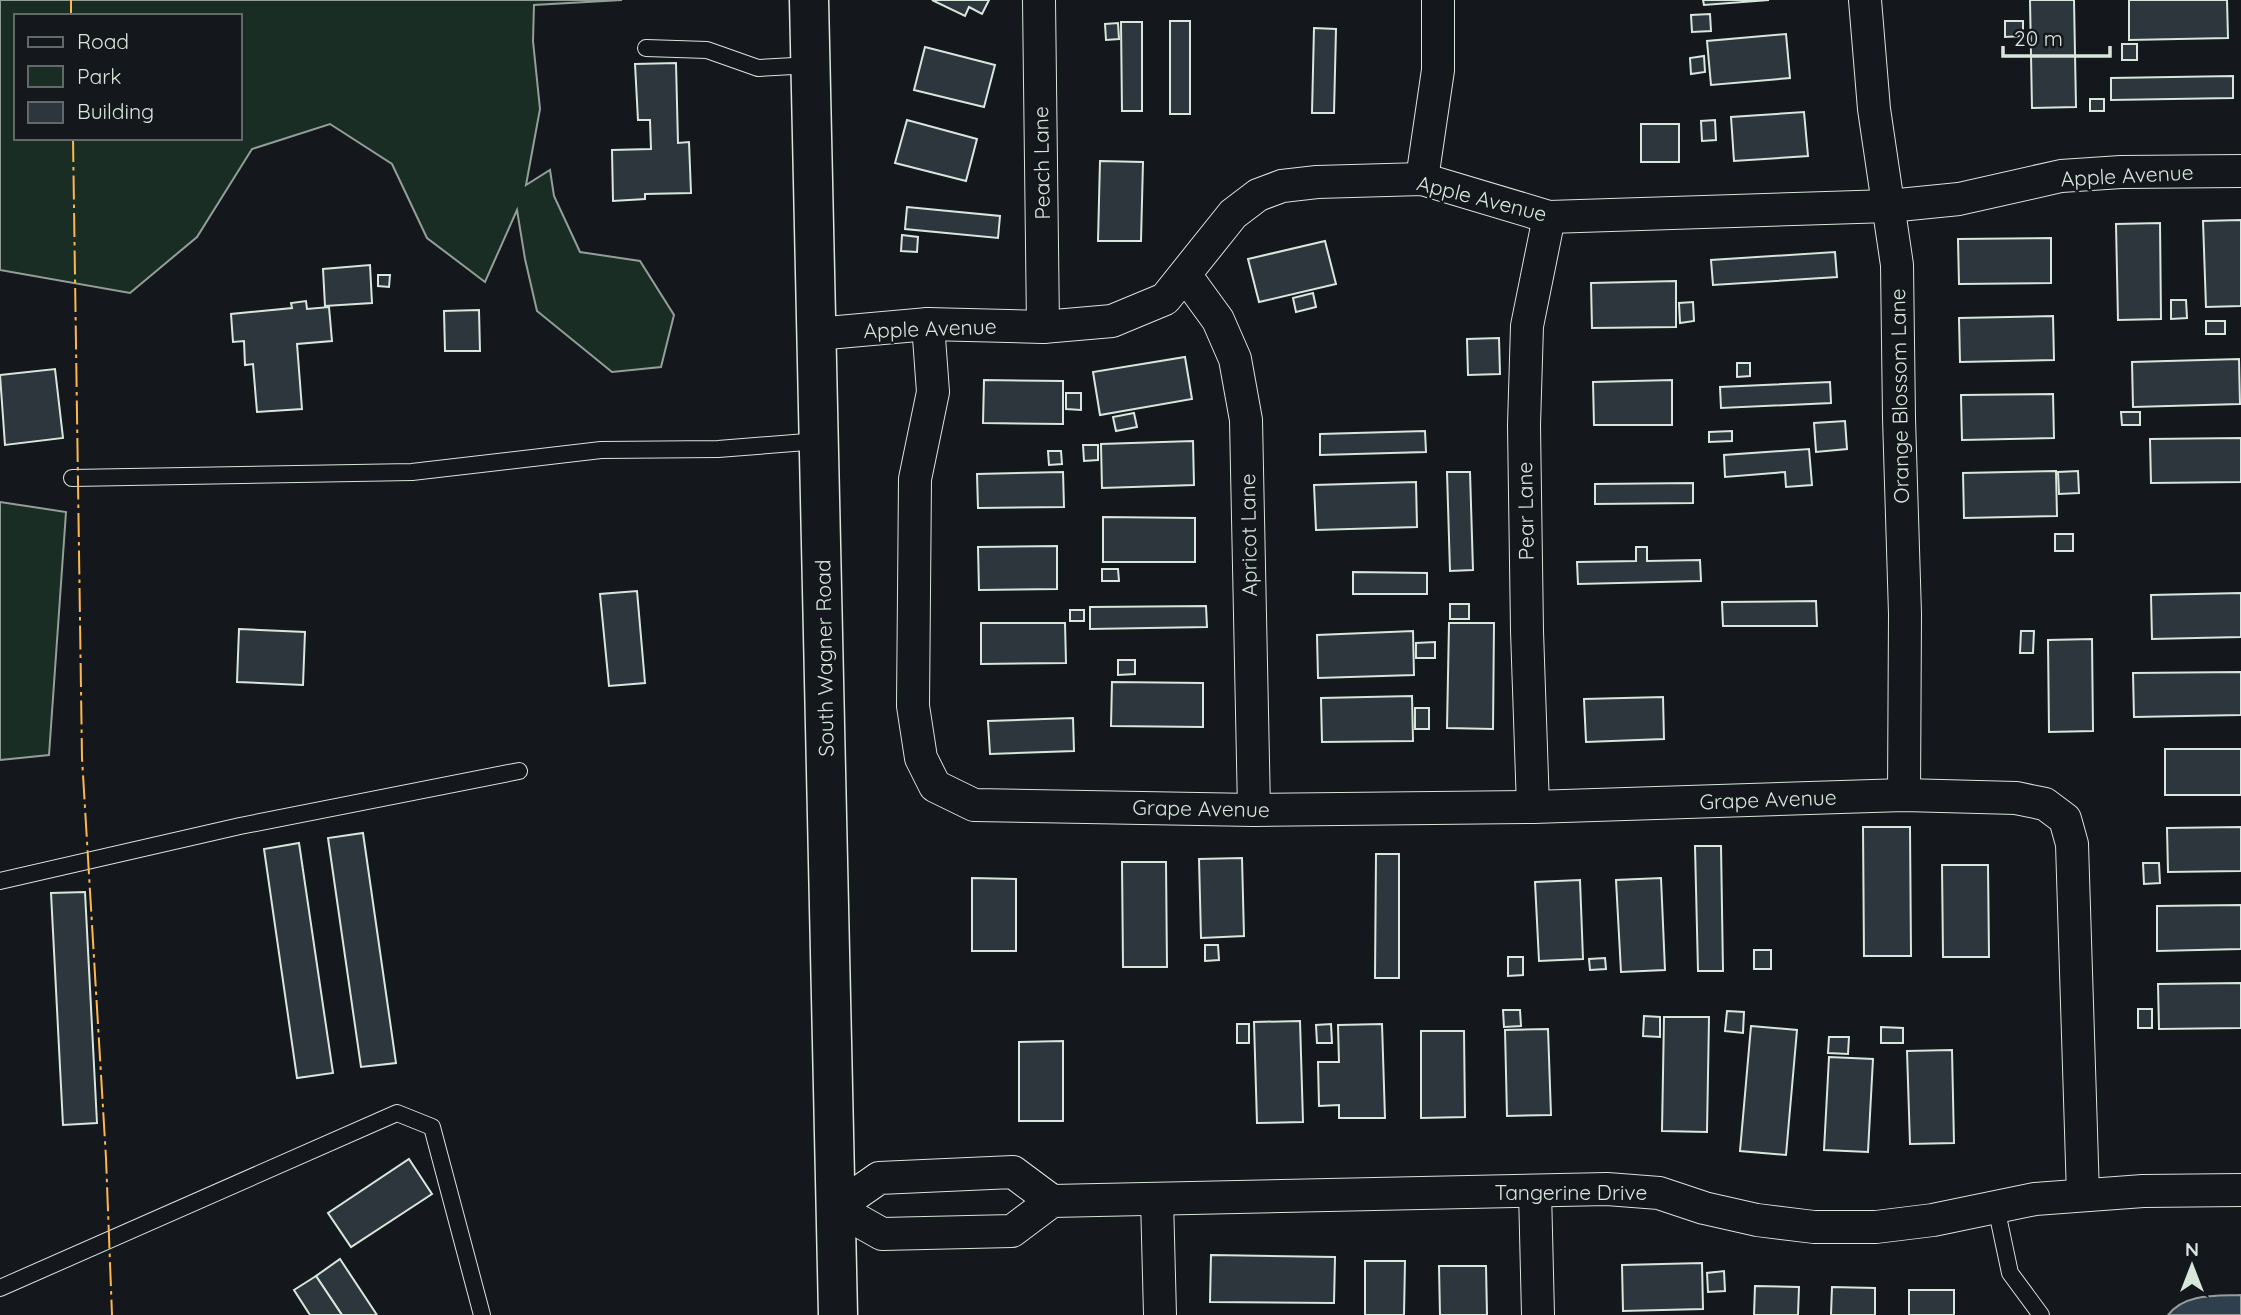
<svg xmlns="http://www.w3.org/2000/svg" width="2241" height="1315" font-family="Quicksand,sans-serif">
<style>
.green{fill:#1a2d24;stroke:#939e99;stroke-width:2;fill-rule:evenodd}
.water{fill:#2f3f4d;stroke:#939e99;stroke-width:2}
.building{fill:#2c363c;stroke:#d8e6dc;stroke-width:2}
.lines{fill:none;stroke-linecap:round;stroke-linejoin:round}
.lane-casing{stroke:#d8e6dc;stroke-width:18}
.street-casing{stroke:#d8e6dc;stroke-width:34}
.secondary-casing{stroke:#d8e6dc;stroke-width:41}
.lane{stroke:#14181c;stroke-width:16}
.street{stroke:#14181c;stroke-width:32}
.secondary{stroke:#14181c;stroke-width:38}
.power{stroke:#ffb74d;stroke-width:2;stroke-dasharray:24 5 3.5 5;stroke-linecap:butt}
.labels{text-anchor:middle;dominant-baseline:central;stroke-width:5;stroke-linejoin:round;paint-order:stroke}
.street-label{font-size:21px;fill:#d8e6dc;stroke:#14181c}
</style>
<rect width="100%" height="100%" fill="#14181c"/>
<!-- green -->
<g class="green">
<path d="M0 0H622L534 5 533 41 540 109 526 185 550 170 554 196 580 252 640 261 674 315 661 367 612 372 537 311 525 259 517 210 485 282 427 238 392 164 330 124 252 149 197 237 130 293 0 270ZM16 16H240V138H16Z"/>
<path d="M0 502 66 512 49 755 0 760Z"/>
</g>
<!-- water -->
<path class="water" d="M2241 1295V1315H2168C2185 1293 2216 1296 2241 1295Z"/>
<!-- building -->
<g class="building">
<path d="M932 0H989L982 14 969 7 965 16Z"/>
<path d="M1703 0H1769L1704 5Z"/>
<path d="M2030 0H2074L2076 107 2032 108Z"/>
<path d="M2129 0H2227L2228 38 2129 40Z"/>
<path d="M1710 14 1711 31 1692 32 1691 15Z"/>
<rect x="1170" y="21" width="20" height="93"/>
<path d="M2005 21H2023V36L2005 37Z"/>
<path d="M1121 22H1142V111H1122Z"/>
<path d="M1118 23 1119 39 1106 40 1105 24Z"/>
<path d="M1314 28 1336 29 1334 113H1312Z"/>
<path d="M1786 34 1790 78 1711 85 1707 41Z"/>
<rect x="2122" y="44" width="15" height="16"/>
<path d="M925 47 995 65 984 107 914 90Z"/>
<path d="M1704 56 1705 72 1691 74 1690 58Z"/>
<path d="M676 63 678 143 689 142 691 193 645 194V199L613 201 612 150 651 149 650 120H638L635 64Z"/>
<path d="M2233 76V98L2111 100V78Z"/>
<rect x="2090" y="99" width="14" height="12"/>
<path d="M1804 112 1808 156 1734 161 1731 117Z"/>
<path d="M907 120 977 139 966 181 895 163Z"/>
<path d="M1715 120 1716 140 1702 141 1701 121Z"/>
<rect x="1641" y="124" width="38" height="38"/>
<path d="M1100 161 1143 162 1141 241H1098Z"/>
<path d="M907 207 1000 216 998 238 905 229Z"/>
<path d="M2241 220V306L2206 307 2203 221Z"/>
<path d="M2160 223 2161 319 2118 320 2116 224Z"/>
<path d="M902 235 918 237 917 252 901 251Z"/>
<path d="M2051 238V283L1959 284 1958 239Z"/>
<path d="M1325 241 1336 284 1259 302 1248 259Z"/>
<path d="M1835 252 1837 277 1713 285 1711 260Z"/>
<path d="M370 265 372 303 325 306 323 269Z"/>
<path d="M378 275H390L389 287 378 286Z"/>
<path d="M1676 281V327L1592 328 1591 283Z"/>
<path d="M1313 293 1316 307 1296 312 1293 298Z"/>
<path d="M2171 300H2186L2187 318 2171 319Z"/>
<path d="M306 301 307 309 329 307 332 341 297 344 302 409 257 412 253 364 245 365 244 341 233 342 231 314 292 308 291 303Z"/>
<path d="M1693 302 1694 321 1680 323 1679 303Z"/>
<path d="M479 310 480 351H445L444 311Z"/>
<path d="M2053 316 2054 360 1960 362 1959 318Z"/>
<rect x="2206" y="321" width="19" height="13"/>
<path d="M1499 338 1500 374 1468 375 1467 339Z"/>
<path d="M1185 357 1192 399 1100 415 1093 372Z"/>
<path d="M2239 359 2240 404 2133 407 2132 362Z"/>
<path d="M1737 363H1750V376L1737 377Z"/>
<path d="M55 369 63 438 5 445 0 375Z"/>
<path d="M984 380 1063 381V424L983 423Z"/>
<path d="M1672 380V425H1594L1593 382Z"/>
<path d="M1830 382 1831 403 1721 408 1720 387Z"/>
<path d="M1066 393H1081V410L1066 409Z"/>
<path d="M2053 394 2054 438 1962 440 1961 395Z"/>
<path d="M2121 412H2140V425H2122Z"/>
<path d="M1134 413 1137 427 1116 431 1113 417Z"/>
<path d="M1845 421 1847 449 1816 452 1814 423Z"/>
<path d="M1425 431 1426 452 1320 455V434Z"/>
<path d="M1732 431V441L1709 442V432Z"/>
<path d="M2241 438V482L2151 483 2150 439Z"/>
<path d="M1193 441 1194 485 1102 488 1101 444Z"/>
<path d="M1083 445H1098V460L1084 461Z"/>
<path d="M1809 449 1812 485 1786 487 1785 472 1725 477 1724 455Z"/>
<path d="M1048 451H1061L1062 464 1049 465Z"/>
<path d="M2056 471 2057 516 1964 518 1963 473Z"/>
<path d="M2078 471 2079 493 2059 494 2058 472Z"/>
<path d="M1063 472 1064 507 978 508 977 474Z"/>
<path d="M1447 472H1470L1473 570 1450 571Z"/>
<path d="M1416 482 1417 527 1316 530 1314 485Z"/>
<path d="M1693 483V503L1595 504V484Z"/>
<path d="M1103 517 1195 518V562H1103Z"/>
<rect x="2055" y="534" width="18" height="17"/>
<path d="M1057 546V589L979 590 978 547Z"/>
<path d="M1636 547H1647V561L1700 560 1701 581 1578 584 1577 562 1636 561Z"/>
<path d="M1102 569H1118L1119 581H1102Z"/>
<path d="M1353 572 1427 573V594H1353Z"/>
<path d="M637 591 645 683 609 686 600 594Z"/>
<path d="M2241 593V637L2152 639 2151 595Z"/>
<path d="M1816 601 1817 626H1723L1722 602Z"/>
<rect x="1450" y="604" width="19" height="15"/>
<path d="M1206 606 1207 627 1090 629V607Z"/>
<rect x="1070" y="610" width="14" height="11"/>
<path d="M981 623H1065L1066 663 981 664Z"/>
<path d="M1449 623H1494L1493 729 1447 728Z"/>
<path d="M239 629 305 632 303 685 237 682Z"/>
<path d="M1413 631 1414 675 1318 678 1317 635Z"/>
<path d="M2021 631H2034L2033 653H2020Z"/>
<path d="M2092 639 2093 731 2049 732 2048 640Z"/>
<path d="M1435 642V658H1416V643Z"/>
<path d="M1118 660H1135V674L1118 675Z"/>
<path d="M2241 672V715L2134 717 2133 673Z"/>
<path d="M1112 682 1203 683V727L1111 726Z"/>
<path d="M1412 696 1413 741 1322 742 1321 698Z"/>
<path d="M1663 697 1664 739 1586 742 1584 699Z"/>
<rect x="1415" y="708" width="14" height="21"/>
<path d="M1073 718 1074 751 990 754 988 721Z"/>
<rect x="2165" y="749" width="76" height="46"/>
<path d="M1863 827H1910L1911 956H1864Z"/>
<path d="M2241 827V871L2168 872 2167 828Z"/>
<path d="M363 833 396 1063 361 1067 328 838Z"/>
<path d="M299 843 333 1073 297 1078 264 849Z"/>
<path d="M1695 846H1721L1723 971H1698Z"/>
<path d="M1376 854H1399V978H1375Z"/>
<path d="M1242 858 1244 936 1201 938 1199 859Z"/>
<path d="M1122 862H1166L1167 967H1123Z"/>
<path d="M2143 863H2159L2160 883 2144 884Z"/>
<path d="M1942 865H1988L1989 957H1943Z"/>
<path d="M972 878 1016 879V951H972Z"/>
<path d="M1661 878 1665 970 1621 972 1616 880Z"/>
<path d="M1580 880 1583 959 1539 961 1535 882Z"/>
<path d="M85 892 97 1123 63 1125 51 893Z"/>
<path d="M2241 905V949L2157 951V906Z"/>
<path d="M1205 945H1218L1219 960 1205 961Z"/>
<rect x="1754" y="950" width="17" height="19"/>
<path d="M1508 957H1523V975L1508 976Z"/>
<path d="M1605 958 1606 969 1590 970 1589 959Z"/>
<path d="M2241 983V1028L2159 1029 2158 984Z"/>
<rect x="2138" y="1009" width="14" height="19"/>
<path d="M1503 1010H1520L1521 1026 1504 1027Z"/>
<path d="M1727 1011 1744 1012 1743 1033 1725 1031Z"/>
<path d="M1644 1016 1660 1017V1037L1643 1036Z"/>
<path d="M1664 1017H1709L1707 1132 1662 1131Z"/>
<path d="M1300 1021 1303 1122 1257 1123 1254 1022Z"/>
<rect x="1237" y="1024" width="12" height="19"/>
<path d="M1331 1024 1332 1043H1317L1316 1025Z"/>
<path d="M1382 1024 1385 1118H1339V1105L1319 1106 1318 1062H1339L1338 1025Z"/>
<path d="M1751 1026 1797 1030 1786 1155 1740 1151Z"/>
<path d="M1881 1027 1903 1028V1043H1881Z"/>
<path d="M1548 1029 1551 1115 1507 1116 1505 1030Z"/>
<path d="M1421 1031H1464L1465 1117 1421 1118Z"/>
<path d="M1829 1037H1849L1848 1054 1828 1053Z"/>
<path d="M1063 1041V1121H1019V1042Z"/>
<path d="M1952 1050 1954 1143 1910 1144 1907 1051Z"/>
<path d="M1829 1057 1873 1059 1868 1152 1824 1150Z"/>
<path d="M409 1159 432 1194 351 1247 328 1213Z"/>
<path d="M1211 1255 1335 1257 1334 1303 1210 1302Z"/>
<path d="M340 1259 377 1315H342L316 1276Z"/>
<path d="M1365 1261H1405L1404 1315H1365Z"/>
<path d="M1702 1263 1703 1309 1623 1311 1622 1265Z"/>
<path d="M1439 1266H1486L1487 1315H1440Z"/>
<path d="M1724 1271 1725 1291 1708 1292 1707 1273Z"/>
<path d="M316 1276 342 1315H310L294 1290Z"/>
<path d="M1755 1286 1799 1287 1798 1315H1754Z"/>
<path d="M1832 1287 1875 1288V1315H1831Z"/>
<rect x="1909" y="1290" width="45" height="25"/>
</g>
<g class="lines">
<!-- lane casing -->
<g class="lane-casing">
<g id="lane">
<path d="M646 48 707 50 758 68 811 65"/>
<path d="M72 478 412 472 601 450 718 449 819 441"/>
<path d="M0 881 240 826 519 771"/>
<path d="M1996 1207 2010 1273 2041 1315"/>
<path d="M0 1288 397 1113 432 1127 482 1315"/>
</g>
</g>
<!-- street casing -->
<g class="street-casing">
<g id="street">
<path d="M1039 0 1043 327"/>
<path d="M1865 0 1874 109 1897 265 1899 418 1905 614 1904 795"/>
<path d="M1422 179 1438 70V0"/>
<path d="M1186 276 1218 320 1235 359 1246 420 1254 810"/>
<path d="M928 324 933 392 915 479 913 706 921 758 935 786 974 805 1254 810 1533 807 1904 795 2016 798 2045 804 2065 819 2072 844 2083 1195"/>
<path d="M816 334 928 324 1043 327 1112 321 1165 299 1233 214 1258 195 1282 186 1317 182 1422 179 1549 217 1889 206 1959 199 2061 176 2121 172 2241 171"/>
<path d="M1533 807 1527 631 1524 425 1527 326 1549 217"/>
<path d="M1535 1191 1538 1315"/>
<path d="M1157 1199 1160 1315"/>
<path d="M1052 1201 1013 1172 879 1178 836 1208 882 1234 1012 1231 1052 1201 1607 1189 1659 1193 1704 1208 1757 1220 1814 1227H1876L1933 1220 2035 1199 2143 1191 2241 1190"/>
</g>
</g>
<!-- secondary casing -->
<g class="secondary-casing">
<path id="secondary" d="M809 0 838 1315"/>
</g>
<!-- lane -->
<use href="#lane" class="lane"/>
<!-- street -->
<use href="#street" class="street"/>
<!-- secondary -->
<use href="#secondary" class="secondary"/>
<!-- power -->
<g class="power">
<path d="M71 0V16"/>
<path d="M73 138 82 758 106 1158 112 1315"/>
</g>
</g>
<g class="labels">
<!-- street labels -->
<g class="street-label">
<text transform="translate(1041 163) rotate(-91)">Peach Lane</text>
<text transform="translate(2127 175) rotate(-3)">Apple Avenue</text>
<text transform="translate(1482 198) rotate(14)">Apple Avenue</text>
<text transform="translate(930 328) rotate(-2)">Apple Avenue</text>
<text transform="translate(1899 396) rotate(-91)">Orange Blossom Lane</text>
<text transform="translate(1525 511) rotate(-91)">Pear Lane</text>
<text transform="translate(1248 535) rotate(-91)">Apricot Lane</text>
<text transform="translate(824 658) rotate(-91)">South Wagner Road</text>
<text transform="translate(1768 799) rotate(-2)">Grape Avenue</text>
<text transform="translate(1201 808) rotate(1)">Grape Avenue</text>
<text x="1571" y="1192">Tangerine Drive</text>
</g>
</g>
<!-- legend -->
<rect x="14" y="14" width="228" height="126" fill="#14181c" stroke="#626a69" stroke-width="2"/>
<rect x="28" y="37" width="35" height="10" fill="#14181c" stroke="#626a69" stroke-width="2"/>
<text x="77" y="49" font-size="21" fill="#d8e6dc">Road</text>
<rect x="28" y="66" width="35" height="21" fill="#1a2d24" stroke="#626a69" stroke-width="2"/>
<text x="77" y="84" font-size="21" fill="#d8e6dc">Park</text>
<rect x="28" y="102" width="35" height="21" fill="#2c363c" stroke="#626a69" stroke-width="2"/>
<text x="77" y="119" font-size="21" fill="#d8e6dc">Building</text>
<!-- north arrow -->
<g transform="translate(2192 1266)" stroke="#14181c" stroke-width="5" paint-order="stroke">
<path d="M0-5L12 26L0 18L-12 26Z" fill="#d8e6dc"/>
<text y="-10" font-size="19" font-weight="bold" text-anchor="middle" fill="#d8e6dc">N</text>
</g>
<!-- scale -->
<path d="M2003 46v10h107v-10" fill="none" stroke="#d8e6dc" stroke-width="3.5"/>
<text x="2014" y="46" font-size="21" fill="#d8e6dc" stroke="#14181c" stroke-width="5" paint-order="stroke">20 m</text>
</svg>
